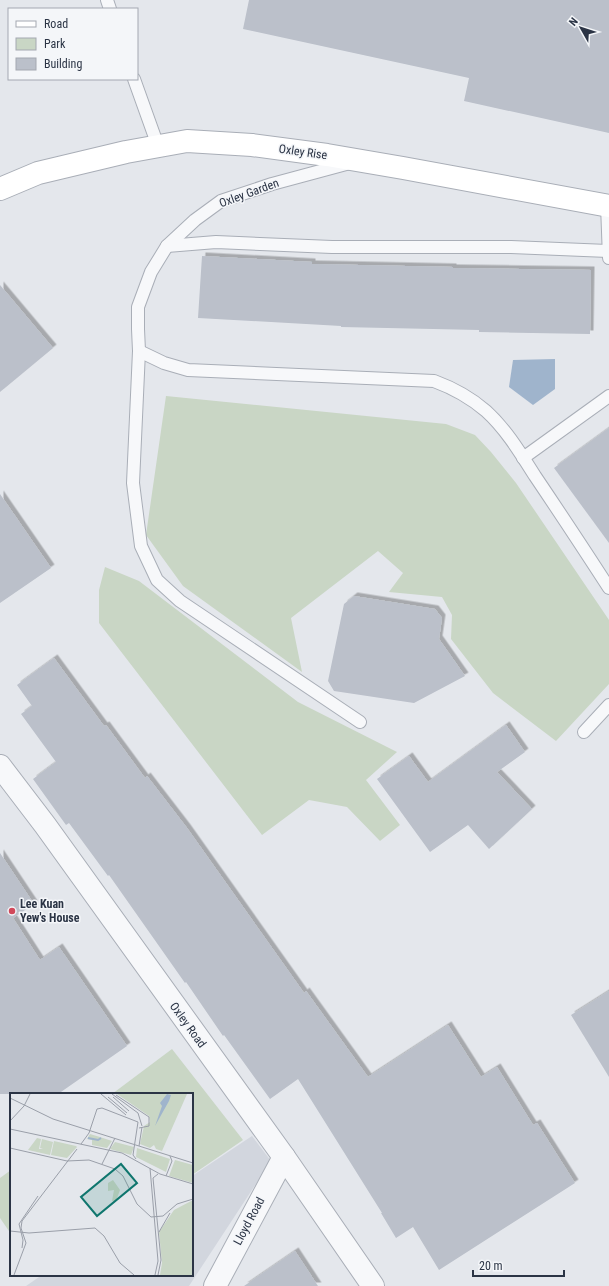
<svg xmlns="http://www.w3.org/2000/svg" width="609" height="1286" font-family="'Roboto Condensed',sans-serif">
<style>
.built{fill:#d2d6de}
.green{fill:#c9d6c5}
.water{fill:#9fb4cc}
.building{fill:#bbc0ca;filter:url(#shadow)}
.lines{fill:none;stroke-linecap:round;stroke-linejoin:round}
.lane-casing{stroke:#a9aeb7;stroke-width:14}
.street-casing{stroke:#a9aeb7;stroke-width:24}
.secondary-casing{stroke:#a9aeb7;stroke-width:24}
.lane{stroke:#f7f8fa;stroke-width:12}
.street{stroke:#f7f8fa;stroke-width:22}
.secondary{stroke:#fff;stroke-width:22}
.poi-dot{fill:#d1495b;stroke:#f4f6f9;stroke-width:1.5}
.labels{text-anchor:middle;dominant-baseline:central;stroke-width:3;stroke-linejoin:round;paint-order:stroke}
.street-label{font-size:12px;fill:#2b3445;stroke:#f4f6f9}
.poi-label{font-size:12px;font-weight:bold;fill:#2b3445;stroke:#f4f6f9;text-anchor:start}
.inset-river{fill:none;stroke:#9fb4cc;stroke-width:2}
.inset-road{fill:none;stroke:#9a9fa9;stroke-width:1}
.view{fill:#0f766e;fill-opacity:0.15;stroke:#0f766e;stroke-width:2}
.inset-edge{fill:none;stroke:#2b3445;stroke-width:2}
</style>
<defs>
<filter id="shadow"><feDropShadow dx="3.5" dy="-3.5" stdDeviation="0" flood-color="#0004"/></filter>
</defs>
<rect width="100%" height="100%" fill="#e4e7ec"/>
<!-- built -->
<path class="built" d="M252 1136 271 1161 189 1286H26L42 1275H192V1176Z"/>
<!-- green -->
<g class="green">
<path d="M166 396 446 424 475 435 491 452 516 483 609 620V684L556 741 493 693 451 639 452 615 442 597 389 592 403 573 378 551 291 618 302 672 183 586 146 535Z"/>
<path d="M105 567 139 581 298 702 397 752 366 780 400 825 380 841 347 807 309 800 262 835 99 623V590Z"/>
<path d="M172 1049 243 1140 192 1175V1094H112Z"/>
<path d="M11 1170V1234L0 1218V1178Z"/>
</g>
<!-- water -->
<path class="water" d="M555 359V389L533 405 509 387 513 360Z"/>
<!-- building -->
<g class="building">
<path d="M249 0H609V133L464 101 469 78 243 29Z"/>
<path d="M202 256 312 262V264L453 267V268L591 270 590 334 479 332V330L341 327V326L198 318Z"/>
<path d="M0 285 53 348 0 392Z"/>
<path d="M609 428V543L554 468Z"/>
<path d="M0 494 51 568 0 603Z"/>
<path d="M354 596 435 609 442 618 439 639 465 676 414 703 334 691 328 681 344 604Z"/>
<path d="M54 658 104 726 106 725 145 778 147 776 187 828 304 993 306 991 368 1077 448 1025 481 1077 497 1067 533 1125 537 1123 575 1183 439 1270 413 1227 396 1238 381 1213H382L298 1079 270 1099 224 1035 223 1036 186 982 185 983 109 875 108 876 69 823 66 825 33 779 56 762 21 714 32 706 17 685Z"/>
<path d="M506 725 525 752 497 772 532 809 489 849 468 825 430 852 377 779 409 756 428 782Z"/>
<path d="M0 853 34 904 13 918 40 960 59 947 127 1046 58 1094H0Z"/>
<path d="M609 991V1077L571 1015Z"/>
<path d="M295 1251 318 1286H244Z"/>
</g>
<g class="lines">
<!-- lane casing -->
<g class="lane-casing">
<g id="lane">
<path d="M107 0 110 9"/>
<path d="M134 79 158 146"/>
<path d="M350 163 272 184 221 201 195 220 167 246 151 272 138 307V329L139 351 133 483 141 546 157 580 180 601 360 722"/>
<path d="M607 205 609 258"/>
<path d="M167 246 216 242 332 247H511L608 251"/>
<path d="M139 351 164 363 188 370 434 381C453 388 471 398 486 411 506 429 521 454 535 476 560 513 585 551 609 588"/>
<path d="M523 458 609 396"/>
<path d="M584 732 609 705"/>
</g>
</g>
<!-- street casing -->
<g class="street-casing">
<g id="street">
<path d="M0 766 45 825 284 1157 373 1286"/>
<path d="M215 1286 284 1157"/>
</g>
</g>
<!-- secondary casing -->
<g class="secondary-casing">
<path id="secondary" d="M0 189 38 173 126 152 187 141 252 145 327 155 403 168 609 206"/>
</g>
<!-- lane -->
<use href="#lane" class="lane"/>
<!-- street -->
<use href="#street" class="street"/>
<!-- secondary -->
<use href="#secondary" class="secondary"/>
</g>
<!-- markers -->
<circle class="poi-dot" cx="12" cy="911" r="4"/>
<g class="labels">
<!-- street labels -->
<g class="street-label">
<text transform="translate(303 152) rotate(8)">Oxley Rise</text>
<text transform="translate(249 193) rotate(-20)">Oxley Garden</text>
<text transform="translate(188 1025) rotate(54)">Oxley Road</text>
<text transform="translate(249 1221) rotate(-62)">Lloyd Road</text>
</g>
<!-- poi labels -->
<g class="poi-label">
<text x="20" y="904">Lee Kuan<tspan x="20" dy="14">Yew's House</tspan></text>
</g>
</g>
<!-- overview -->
<g transform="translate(10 1093)">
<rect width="183" height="183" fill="#e4e7ec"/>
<path d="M107 1H177L152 58 146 56 144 52 140 55 130 51 134 33 140 29 139 23ZM80 41 90 44 102 48 97 55 82 52V47L77 46ZM27 45 31 46 29 56H33L30 55 32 46 43 49 40 62 18 57ZM44 48 66 53 67 54 57 65 41 62ZM105 49 124 54 121 62 100 56ZM127 55 160 66 156 79 126 64ZM165 67 183 72V90L159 83ZM103 87 110 97 106 108H102L104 97 98 98V90ZM183 107V182H150L152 170 149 139 164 117Z" fill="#c9d6c5"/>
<path d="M157 1 161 2 159 8 145 33 152 13 150 10Z" fill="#9fb4cc"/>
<path class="inset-river" d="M78 45 88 47 91 45"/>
<path class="inset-road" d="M91 1 116 22M102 1 128 20 132 33M106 2 139 24V33L129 35M98 4 117 20M103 4 119 18M0 5 43 26 183 70M0 28 14 13 20 1M0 36 112 60 150 81 183 91M71 51 79 40 87 16 92 15 128 29 123 62 126 66M129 53 132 34M0 55 57 68 79 67 105 76 113 83 127 111 141 124 153 123 167 111 183 106M92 71 105 45M140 75 148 168 145 182M148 81 143 85 151 167 148 182M156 83 162 68 160 63M0 138 19 140 85 135 94 143 110 170 124 182M149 139 160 120M12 155 13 147 9 131 28 103M4 182 16 150 11 135 12 128 67 56"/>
<path class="view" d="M111 71 127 90 87 123 71 104Z"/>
<rect width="183" height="183" class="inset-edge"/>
</g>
<!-- legend -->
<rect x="8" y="8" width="130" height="72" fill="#f4f6f9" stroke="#a4a8b1"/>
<rect x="16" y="21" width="20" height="6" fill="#ffffff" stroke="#a4a8b1"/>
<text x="44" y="28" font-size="12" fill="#2b3445">Road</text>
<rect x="16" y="38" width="20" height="12" fill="#c9d6c5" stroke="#a4a8b1"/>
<text x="44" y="48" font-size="12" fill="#2b3445">Park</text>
<rect x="16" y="58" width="20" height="12" fill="#bbc0ca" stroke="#a4a8b1"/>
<text x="44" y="68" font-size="12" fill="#2b3445">Building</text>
<!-- north arrow -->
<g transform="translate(581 28) rotate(309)" stroke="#f4f6f9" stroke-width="3" paint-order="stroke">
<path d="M0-3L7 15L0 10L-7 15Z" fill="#2b3445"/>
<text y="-6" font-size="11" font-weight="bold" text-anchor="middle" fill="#2b3445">N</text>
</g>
<!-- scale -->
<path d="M473 1270v6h91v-6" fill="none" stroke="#2b3445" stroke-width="2"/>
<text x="479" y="1270" font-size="12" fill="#2b3445" stroke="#f4f6f9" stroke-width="3" paint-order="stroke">20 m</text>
</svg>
